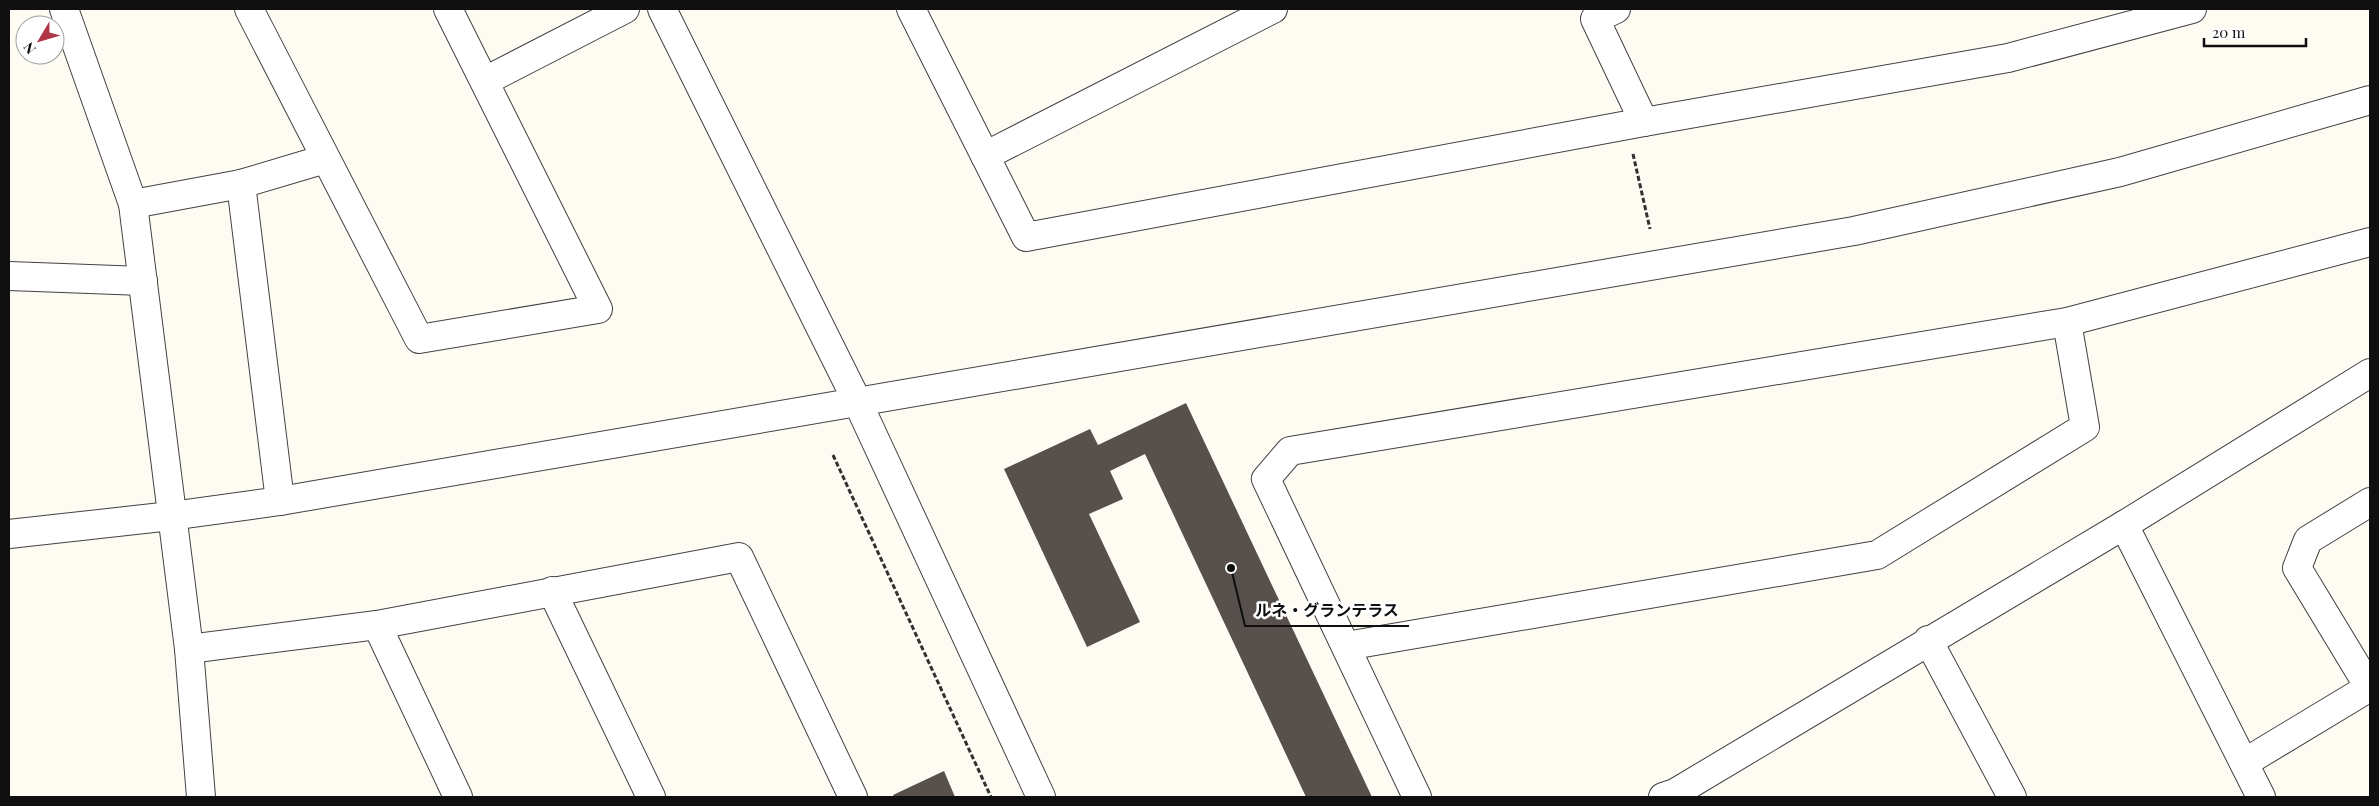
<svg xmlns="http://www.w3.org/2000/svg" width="2379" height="806" font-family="'Playfair Display','Noto Sans JP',serif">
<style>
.building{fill:#57504d}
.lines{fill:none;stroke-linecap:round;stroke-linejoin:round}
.minor-casing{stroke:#424242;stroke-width:30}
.path{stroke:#313131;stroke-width:3;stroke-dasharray:5 2.5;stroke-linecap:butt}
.minor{stroke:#fff;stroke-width:28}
.leader{fill:none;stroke:#0f0f0f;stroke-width:2}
.callout-dot{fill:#0f0f0f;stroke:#fff;stroke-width:2}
.callout-label{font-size:16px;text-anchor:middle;font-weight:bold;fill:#0f0f0f;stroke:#fff;stroke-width:5;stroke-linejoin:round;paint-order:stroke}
</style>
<rect width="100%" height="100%" fill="#fefbf3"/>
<!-- building -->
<g class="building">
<path d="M1186 403 1372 797H1306L1145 454 1110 471 1123 499 1089 514 1140 622 1087 647 1004 469 1090 429 1098 445Z"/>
<path d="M944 771 955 797H894L893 795Z"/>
</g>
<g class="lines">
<!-- minor casing -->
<g class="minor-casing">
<g id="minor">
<path d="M64 9 133 204 189 649 201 797"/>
<path d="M249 9 419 339 598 309 448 9"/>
<path d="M662 9 858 403 1041 797"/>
<path d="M911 9 1026 237 1644 122 2008 58 2192 9"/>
<path d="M1616 9 1595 19 1644 122"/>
<path d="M485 81 625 9"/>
<path d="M985 156 1273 9"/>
<path d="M241 184 280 501"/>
<path d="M133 204 241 184 325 159"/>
<path d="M9 276 143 281"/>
<path d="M2124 525 2261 797"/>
<path d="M9 534 171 516 280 501 1854 231 2120 172 2370 100"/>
<path d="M552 591 651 797"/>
<path d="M377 625 458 797"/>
<path d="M1928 640 2012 797"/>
<path d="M1346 646 1877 555 2085 427 2067 322 2370 242"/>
<path d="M189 649 377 625 739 557 853 797"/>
<path d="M2369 687 2297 568 2308 540 2370 502"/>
<path d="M2244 763 2370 687"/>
<path d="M1417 797 1266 479 1290 451 2067 322"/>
<path d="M1663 797 1675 793 2124 525 2370 373"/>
</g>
</g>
<!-- path -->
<g class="path">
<path d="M1633 154 1650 229"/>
<path d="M833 455 991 797"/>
</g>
<!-- minor -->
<use href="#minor" class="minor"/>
</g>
<!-- callouts -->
<path class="leader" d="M1231 568L1245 626H1409"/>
<circle class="callout-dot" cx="1231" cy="568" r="5"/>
<g class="callout-label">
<text x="1327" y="616">ルネ・グランテラス</text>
</g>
<!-- border -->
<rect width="2379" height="806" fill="none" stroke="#0f0f0f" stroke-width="20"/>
<!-- north arrow -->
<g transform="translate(40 40) rotate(232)"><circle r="24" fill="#ffffff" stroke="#9f9f9f"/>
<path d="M0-4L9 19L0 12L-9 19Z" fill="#b13647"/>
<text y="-8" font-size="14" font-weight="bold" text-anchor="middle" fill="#0f0f0f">N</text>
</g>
<!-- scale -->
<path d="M2204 38v8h102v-8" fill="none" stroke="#0f0f0f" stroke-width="2.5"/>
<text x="2212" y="38" font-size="15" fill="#0f0f0f" stroke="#ffffff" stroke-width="4" paint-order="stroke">20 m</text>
</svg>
